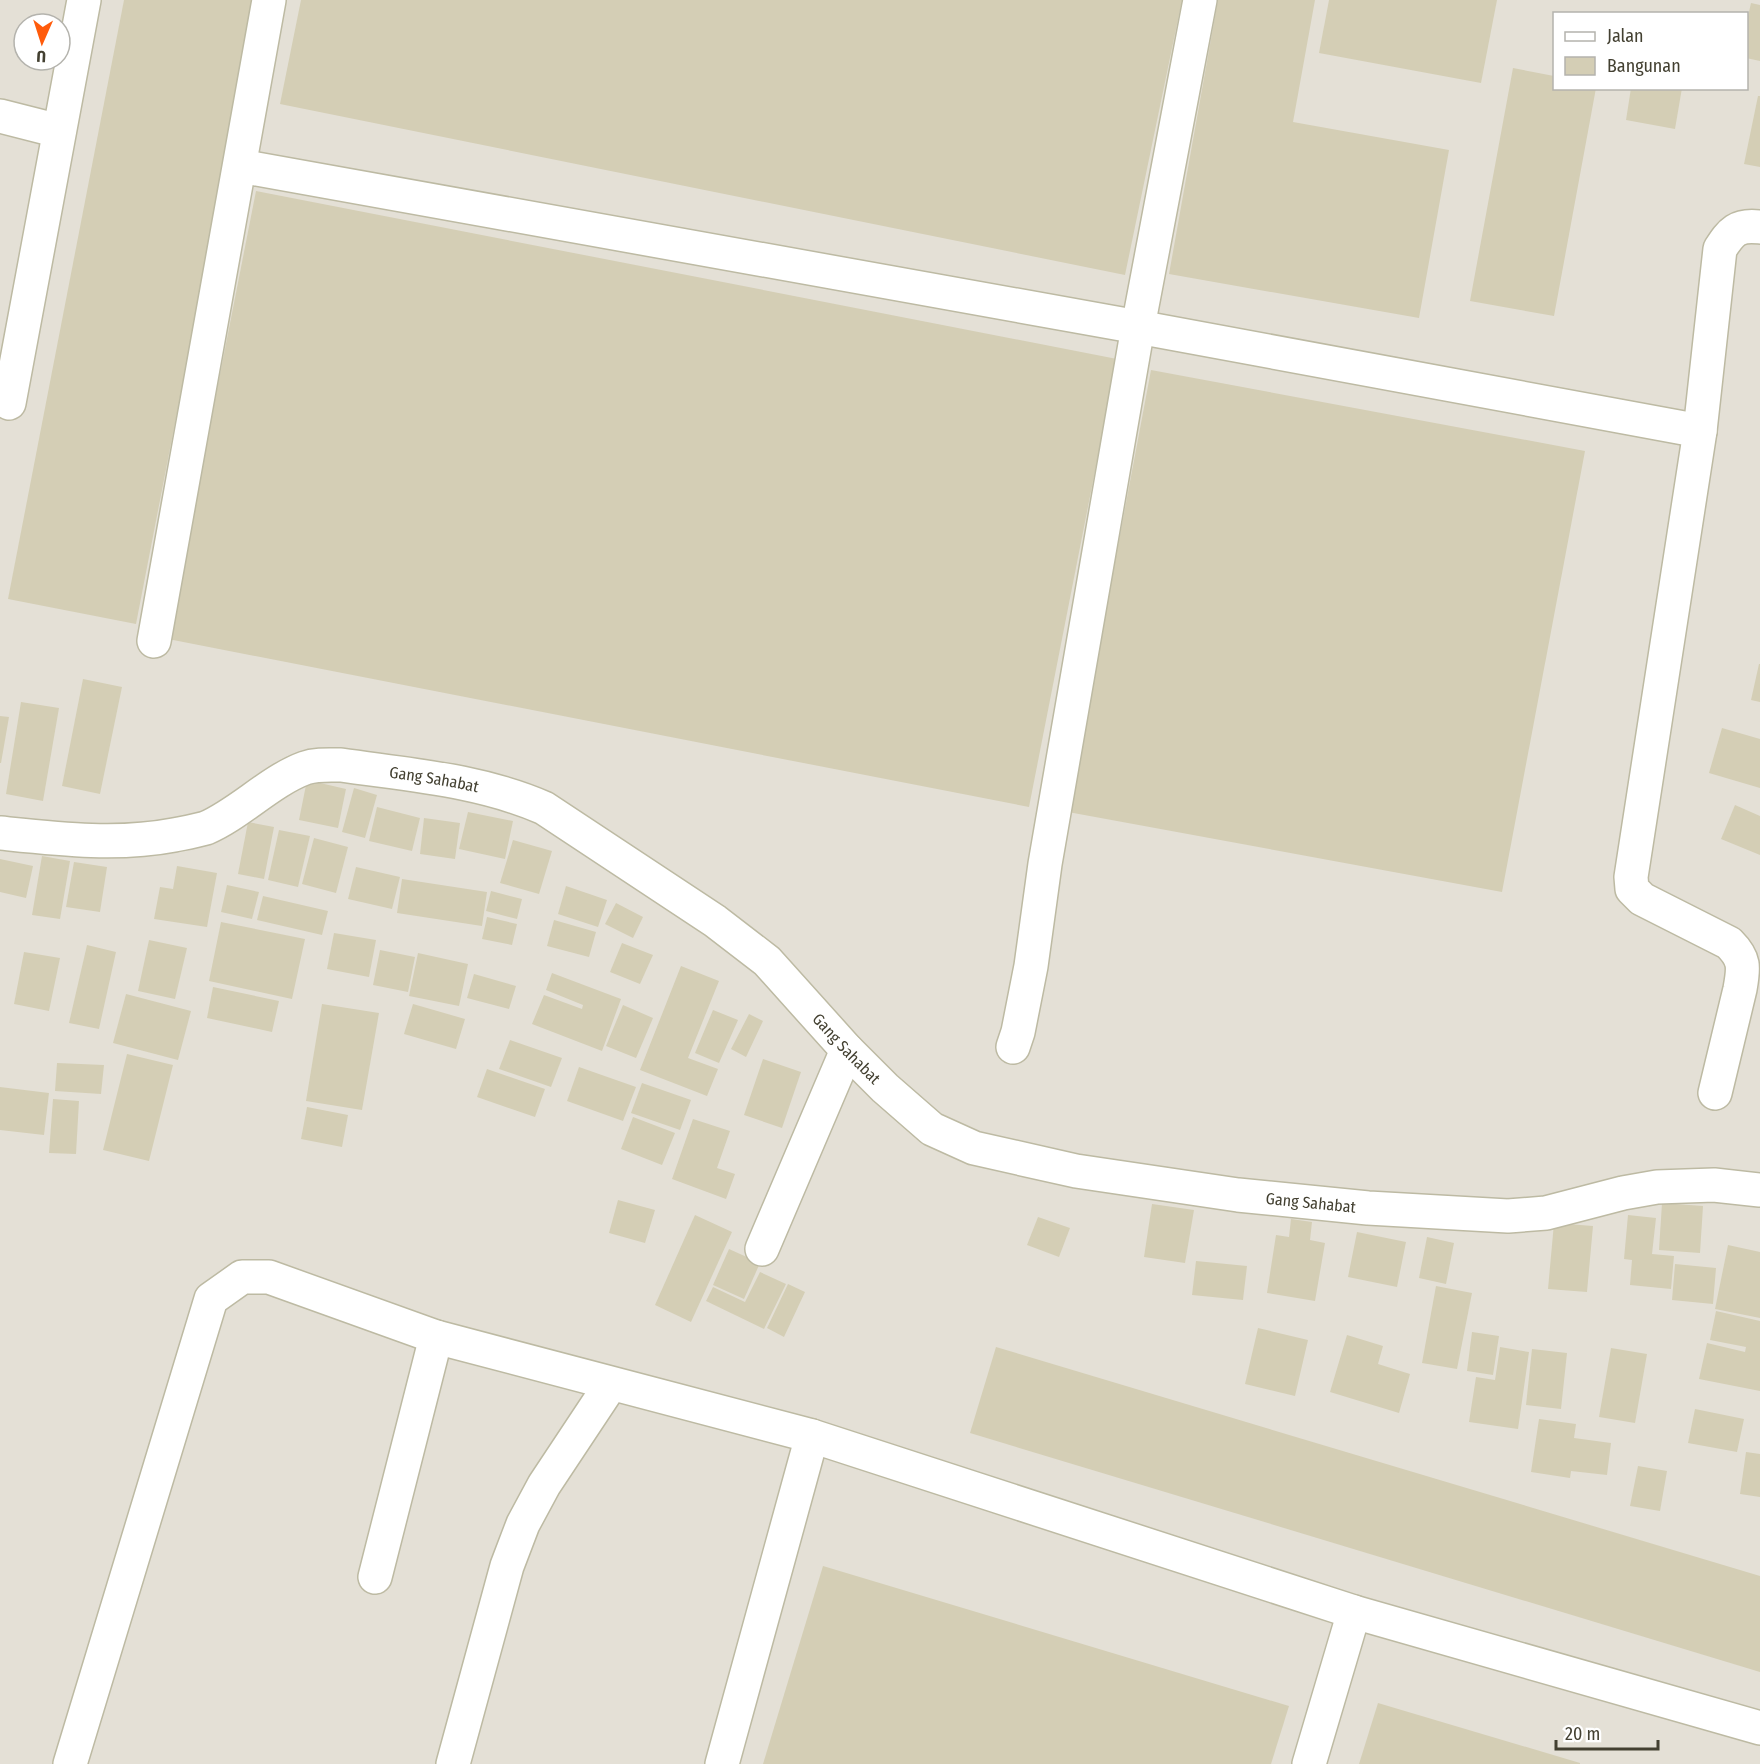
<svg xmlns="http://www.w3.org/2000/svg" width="1760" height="1764" font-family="'Fira Sans Condensed',sans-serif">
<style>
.industrial{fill:#e4e0d6;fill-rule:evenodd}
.building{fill:#d4ceb5}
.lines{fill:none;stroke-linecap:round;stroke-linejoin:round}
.minor-casing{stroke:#bdbaa3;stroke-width:36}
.minor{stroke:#fff;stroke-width:33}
.labels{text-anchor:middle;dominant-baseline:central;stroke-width:5;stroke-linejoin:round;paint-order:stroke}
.street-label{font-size:16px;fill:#434031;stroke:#fff}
</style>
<rect width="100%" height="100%" fill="#f2f0e1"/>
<!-- industrial -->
<path class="industrial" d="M0 0H1760V1764H0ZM1554 14H1746V88H1554ZM24 24H60V60H24Z"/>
<!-- building -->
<g class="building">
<path d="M124 0H257L136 624 8 599Z"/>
<path d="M301 0H1182L1125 275 280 104Z"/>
<path d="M1218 0H1315L1293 122 1449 150 1419 318 1169 274Z"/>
<path d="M1329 0H1497L1481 83 1319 53Z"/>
<path d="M1751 3 1760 5V61L1746 58V25Z"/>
<path d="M1513 68 1554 76V88H1596L1554 316 1470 301Z"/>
<path d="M1631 88H1682L1675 129 1626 120Z"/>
<path d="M1758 96H1760V167L1744 164Z"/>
<path d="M256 191 1117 359 1029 807 168 639Z"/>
<path d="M1151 370 1585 451 1502 892 1068 812Z"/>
<path d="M1759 664H1760V702L1751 700Z"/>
<path d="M83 679 122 687 100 794 62 786Z"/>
<path d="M21 702 59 708 43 801 6 794Z"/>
<path d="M0 716 9 717 1 763H0Z"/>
<path d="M1722 728 1760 739V788L1709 773Z"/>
<path d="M307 780 346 789 338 828 299 820Z"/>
<path d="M354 788 377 795 365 838 342 832Z"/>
<path d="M1735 805 1760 816V855L1721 839Z"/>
<path d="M377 807 420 818 412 851 369 841Z"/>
<path d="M468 812 513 821 505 859 459 849Z"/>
<path d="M424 818 460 823 455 859 420 854Z"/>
<path d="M248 822 274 827 264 879 238 874Z"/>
<path d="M279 830 310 836 298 887 268 880Z"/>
<path d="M314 838 348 847 336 893 302 884Z"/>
<path d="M513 840 552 851 539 894 500 883Z"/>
<path d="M42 856 70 861 60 919 32 915Z"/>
<path d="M0 859 33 866 26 898 0 892Z"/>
<path d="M74 862 107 867 100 912 66 907Z"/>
<path d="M177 866 217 873 207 927 154 919 160 887 173 889Z"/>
<path d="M356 867 400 877 392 909 348 899Z"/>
<path d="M402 879 487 892 482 926 397 913Z"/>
<path d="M227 885 259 892 252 919 221 912Z"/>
<path d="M566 886 607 900 598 927 558 914Z"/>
<path d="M491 891 522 899 517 919 486 911Z"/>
<path d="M263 896 328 911 322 935 257 920Z"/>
<path d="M616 903 643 917 633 938 605 924Z"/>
<path d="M487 917 517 924 512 945 482 939Z"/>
<path d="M554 920 596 932 589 957 547 946Z"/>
<path d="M221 922 305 939 292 999 209 981Z"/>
<path d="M334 933 376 940 369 977 327 969Z"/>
<path d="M149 940 187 948 175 999 138 991Z"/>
<path d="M622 943 653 955 640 984 610 972Z"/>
<path d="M87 945 116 952 99 1029 69 1023Z"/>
<path d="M380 950 415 957 408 992 373 985Z"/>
<path d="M24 952 60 958 49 1011 14 1004Z"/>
<path d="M418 953 468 964 459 1006 409 996Z"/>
<path d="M681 966 719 981 688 1058 718 1069 707 1096 640 1070Z"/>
<path d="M552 973 621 999 602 1051 532 1024 544 995 582 1009 583 1005 546 990Z"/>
<path d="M474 974 516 986 509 1009 467 998Z"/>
<path d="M213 987 279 1001 272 1032 207 1018Z"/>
<path d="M126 994 191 1011 178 1060 113 1043Z"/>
<path d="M322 1004 379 1013 362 1110 306 1101Z"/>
<path d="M413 1004 465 1019 456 1049 404 1034Z"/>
<path d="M623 1005 653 1018 636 1058 606 1046Z"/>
<path d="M713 1010 738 1020 719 1063 695 1053Z"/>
<path d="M749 1014 763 1021 746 1057 731 1049Z"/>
<path d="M510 1040 562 1058 551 1087 499 1069Z"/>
<path d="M127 1054 173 1065 149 1161 103 1150Z"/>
<path d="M763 1059 801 1072 782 1128 744 1115Z"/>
<path d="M57 1063 104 1065 101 1094 55 1091Z"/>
<path d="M579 1067 636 1087 623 1121 567 1101Z"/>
<path d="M487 1069 545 1089 535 1117 477 1097Z"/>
<path d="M642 1083 691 1100 680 1130 631 1113Z"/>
<path d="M0 1087 49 1093 44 1135 0 1130Z"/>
<path d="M53 1099 79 1101 76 1154 49 1153Z"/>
<path d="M307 1107 348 1115 342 1147 301 1139Z"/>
<path d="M633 1117 675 1133 662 1165 621 1149Z"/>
<path d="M693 1119 730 1131 717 1168 735 1174 726 1199 672 1179Z"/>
<path d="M618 1200 655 1210 645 1243 609 1233Z"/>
<path d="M1662 1203 1703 1206 1700 1253 1659 1250Z"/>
<path d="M1152 1204 1194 1210 1185 1263 1144 1257Z"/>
<path d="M695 1215 732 1232 691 1322 655 1305Z"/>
<path d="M1628 1215 1656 1218 1652 1254 1674 1256 1671 1289 1630 1285 1632 1260 1624 1259Z"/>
<path d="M1038 1217 1070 1228 1059 1257 1027 1245Z"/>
<path d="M1291 1219 1312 1222 1310 1240 1325 1243 1315 1301 1267 1293 1276 1235 1289 1237Z"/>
<path d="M1554 1223 1593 1226 1587 1292 1548 1289Z"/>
<path d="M1357 1232 1406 1242 1397 1287 1348 1277Z"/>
<path d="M1427 1237 1454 1243 1446 1284 1419 1278Z"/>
<path d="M1728 1245 1760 1252V1318L1715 1309Z"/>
<path d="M729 1249 760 1263 744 1299 713 1285Z"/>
<path d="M1196 1261 1247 1266 1243 1300 1192 1295Z"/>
<path d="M1675 1264 1716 1268 1713 1304 1672 1300Z"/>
<path d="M760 1272 786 1284 764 1329 706 1301 713 1287 745 1302Z"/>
<path d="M788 1284 805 1292 784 1337 767 1328Z"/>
<path d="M1436 1286 1472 1293 1457 1369 1422 1363Z"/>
<path d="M1716 1311 1760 1321V1391L1699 1379 1707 1343 1745 1352 1746 1347 1710 1340Z"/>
<path d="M1258 1328 1308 1340 1295 1396 1245 1384Z"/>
<path d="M1472 1332 1499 1336 1493 1375 1467 1371Z"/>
<path d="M1347 1335 1383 1346 1378 1364 1410 1374 1399 1413 1330 1392Z"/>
<path d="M996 1347 1760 1576V1672L970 1433Z"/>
<path d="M1500 1347 1529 1352 1518 1429 1469 1422 1476 1377 1495 1380Z"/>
<path d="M1611 1348 1647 1354 1635 1423 1599 1417Z"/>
<path d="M1532 1349 1567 1353 1561 1409 1526 1405Z"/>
<path d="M1695 1409 1744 1419 1737 1452 1688 1443Z"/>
<path d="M1539 1419 1576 1424 1574 1438 1611 1443 1607 1475 1571 1471 1570 1478 1531 1472Z"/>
<path d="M1746 1452 1760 1454V1497L1740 1494Z"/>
<path d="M1638 1466 1667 1471 1660 1511 1630 1506Z"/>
<path d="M823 1566 1289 1706 1271 1764H763Z"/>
<path d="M1378 1703 1580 1763V1764H1359Z"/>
</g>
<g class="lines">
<!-- minor casing -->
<g class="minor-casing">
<g id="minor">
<path d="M0 116 59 131"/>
<path d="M240 166 1138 327 1700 431"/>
<path d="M9 403 84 0"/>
<path d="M154 641 269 0"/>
<path id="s1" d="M0 833C58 839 117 846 174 835 184 833 196 831 206 828 239 814 270 781 305 768 316 764 329 765 341 765 410 775 480 780 544 808L715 921 767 961 847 1050 885 1088 932 1129 974 1148 1076 1171 1238 1195 1368 1208 1508 1216 1546 1213 1623 1193 1657 1187 1714 1185 1760 1190"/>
<path d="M1013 1047 1018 1032 1031 966 1045 864 1138 327 1200 0"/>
<path d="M1715 1093 1740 989C1744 967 1745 959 1729 943L1642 899 1632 889 1631 877 1700 431 1720 249C1731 232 1737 224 1760 227"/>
<path d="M762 1249 847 1050"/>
<path d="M375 1577 436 1337"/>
<path d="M70 1764 211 1299 242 1277H269L436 1337 812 1436 1354 1612 1760 1728"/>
<path d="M453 1764 507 1566 523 1524 544 1485 611 1384"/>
<path d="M722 1764 812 1436"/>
<path d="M1309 1764 1354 1612"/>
</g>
</g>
<!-- minor -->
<use href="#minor" class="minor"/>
</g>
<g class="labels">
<!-- street labels -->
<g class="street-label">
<text stroke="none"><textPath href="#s1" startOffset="454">Gang Sahabat</textPath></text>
<text stroke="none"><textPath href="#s1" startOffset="957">Gang Sahabat</textPath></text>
<text stroke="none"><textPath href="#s1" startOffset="1462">Gang Sahabat</textPath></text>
</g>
</g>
<!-- legend -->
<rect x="1553" y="12" width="195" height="78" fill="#ffffff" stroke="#b4b3ad" stroke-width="1.5"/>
<rect x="1565" y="32" width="30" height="9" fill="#ffffff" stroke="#b4b3ad" stroke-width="1.5"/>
<text x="1607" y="42" font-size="18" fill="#434031">Jalan</text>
<rect x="1565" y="57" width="30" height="18" fill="#d4ceb5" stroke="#b4b3ad" stroke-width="1.5"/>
<text x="1607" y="72" font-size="18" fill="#434031">Bangunan</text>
<!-- north arrow -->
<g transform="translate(42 42) rotate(183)"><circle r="28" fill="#ffffff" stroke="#b4b3ad" stroke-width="1.5"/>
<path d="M0-4.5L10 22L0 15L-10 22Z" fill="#ff5b0b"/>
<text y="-9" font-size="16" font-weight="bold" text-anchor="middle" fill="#434031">U</text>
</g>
<!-- scale -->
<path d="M1556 1740v9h102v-9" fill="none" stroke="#434031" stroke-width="3"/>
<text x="1565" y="1740" font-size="18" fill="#434031" stroke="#ffffff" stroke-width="4.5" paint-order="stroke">20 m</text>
</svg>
